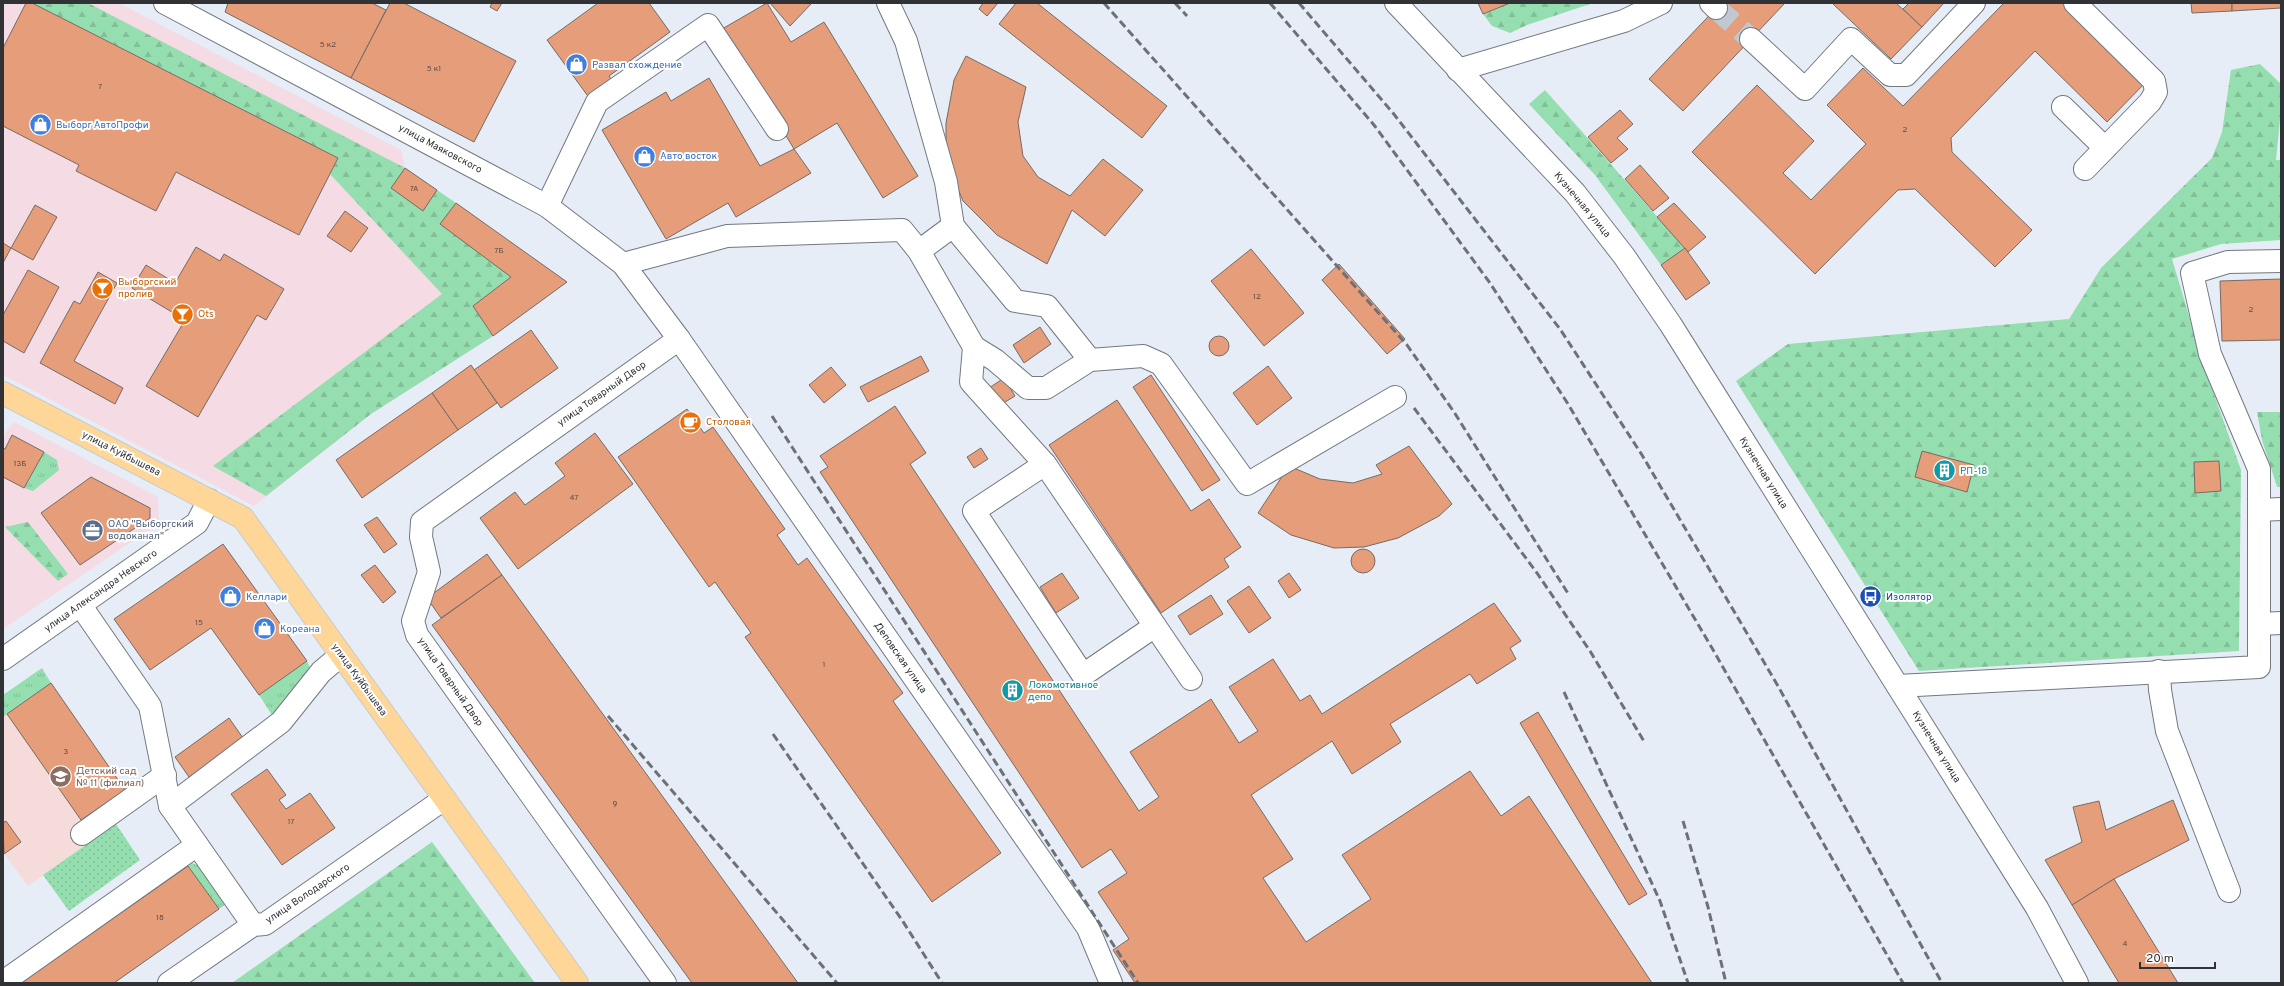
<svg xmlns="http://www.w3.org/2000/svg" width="2284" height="986" font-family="Overpass,sans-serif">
<defs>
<pattern id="grass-tufts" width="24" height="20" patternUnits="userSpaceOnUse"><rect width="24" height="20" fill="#95deaf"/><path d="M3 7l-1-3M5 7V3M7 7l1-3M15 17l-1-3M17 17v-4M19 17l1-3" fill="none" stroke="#81bf97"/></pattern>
<pattern id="forest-firs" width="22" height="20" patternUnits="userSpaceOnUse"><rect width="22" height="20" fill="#95deaf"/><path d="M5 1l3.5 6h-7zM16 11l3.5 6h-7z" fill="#81bf97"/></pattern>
<pattern id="park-dots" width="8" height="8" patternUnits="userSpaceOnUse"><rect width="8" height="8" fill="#95deaf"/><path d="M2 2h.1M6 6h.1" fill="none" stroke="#81bf97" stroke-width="1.8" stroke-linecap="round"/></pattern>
</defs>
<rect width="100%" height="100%" fill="#e7edf7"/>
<g fill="#f4dbe4">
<polygon points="3,3 119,3 401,150 405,168 567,282 493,336 371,414 254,506 3,375"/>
<polygon points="14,422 158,497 159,523 3,629 3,436"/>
</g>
<polygon fill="#f6dbdb" points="51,683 139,808 28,886 3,852 3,717"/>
<g fill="url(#grass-tufts)">
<polygon points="44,452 57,460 59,470 33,491 24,488"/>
<polygon points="307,661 310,668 308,675 272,715 259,695"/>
<polygon points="42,668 51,683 3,717 3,695"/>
<polygon points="192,863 200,866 226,904 219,909 188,866"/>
</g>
<g fill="url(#forest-firs)">
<polygon points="32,3 88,3 405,168 391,188 423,210 437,190 456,203 441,224 511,277 473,306 493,336 371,414 266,496 213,466 442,294 330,174 338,158"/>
<polygon points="1510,3 1593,3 1527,25 1510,33 1492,26 1483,14"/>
<polygon points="2260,64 2281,84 2281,110 2276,160 2281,160 2281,240 2221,244 2172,259 2204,366 2241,470 2239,651 1919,671 1736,381 1788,344 2069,319 2101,268 2212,158 2222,132 2231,70"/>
<polygon points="1545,90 1685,248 1661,265 1595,175 1529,104"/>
<polygon points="2257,412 2281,412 2281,487 2277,487 2262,440"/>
<polygon points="28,522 68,574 58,581 5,527"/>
<polygon points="432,842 535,983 232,983"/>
</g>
<polygon fill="url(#park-dots)" points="116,824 140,860 69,911 43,875"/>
<g fill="#e69d79" stroke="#766b66">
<polygon points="26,3 32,3 338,158 299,235 176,172 156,211 76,171 79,165 3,126 3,48"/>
<polygon points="228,3 372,3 386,10 351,78 225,12"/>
<polygon points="390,3 404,3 516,61 474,142 351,78"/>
<polygon points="492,3 502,3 497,11 490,7"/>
<polygon points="598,3 649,3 670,32 609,76 613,82 590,99 547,40"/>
<polygon points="767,3 791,42 824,22 918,176 883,198 837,123 794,149 722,29"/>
<polygon points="770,3 812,3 790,26"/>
<polygon points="983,3 998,3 987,16 979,9"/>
<polygon points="1016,3 1037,3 1167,106 1142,138 999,24"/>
<polygon points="1478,3 1510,3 1483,14"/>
<polygon points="1721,3 1785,3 1683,111 1649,79"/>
<polygon points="1832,3 1896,3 1922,27 1891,59"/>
<polygon points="1909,3 1944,3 1922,27 1903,9"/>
<polygon points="2004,3 2066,3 2146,82 2107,122 2035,51 1951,138 1952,152 2032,230 1995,267 1915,189 1898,190 1815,274 1692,152 1757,85 1814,141 1783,173 1811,200 1866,144 1827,105 1863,68 1903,106"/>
<polygon points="2191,3 2232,3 2232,11 2192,13"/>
<polygon points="2232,3 2281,3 2281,8 2232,11"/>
<polygon points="966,56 1026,87 1018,122 1023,156 1038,177 1070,196 1103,159 1143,190 1105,236 1072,210 1047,264 997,235 963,201 946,160 946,123 954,80"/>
<polygon points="709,78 760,166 794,149 811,173 736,217 728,203 666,239 602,130 666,92 671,101"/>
<polygon points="1620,110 1633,124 1617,138 1628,149 1611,163 1588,137"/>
<polygon points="1640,165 1669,198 1653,211 1625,179"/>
<polygon points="405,168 437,190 423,211 391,188"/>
<polygon points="456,203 567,282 493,336 473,306 511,277 440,224"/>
<polygon points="1674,203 1706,237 1688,252 1657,217"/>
<polygon points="35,205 57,217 33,260 11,248"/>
<polygon points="345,211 368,228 351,252 327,236"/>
<polygon points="3,243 11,248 3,263"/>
<polygon points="196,247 220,261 224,254 284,289 266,320 257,315 198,417 146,386 185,320 132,288 146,265 175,283"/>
<polygon points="1685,248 1710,283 1686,300 1661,265"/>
<polygon points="1251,249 1304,313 1264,346 1211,281"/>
<polygon points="1339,264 1405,339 1387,354 1322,280"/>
<polygon points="28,270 59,287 24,353 3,341 3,315"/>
<polygon points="98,272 117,283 74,361 123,388 115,404 40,363 74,301 80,304"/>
<polygon points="2281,279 2281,340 2222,341 2220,281"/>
<polygon points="1040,327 1051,344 1024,363 1013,345"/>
<polygon points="531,330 558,368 501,408 474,370"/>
<circle cx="1219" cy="346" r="10"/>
<polygon points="921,356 929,371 868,402 860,387"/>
<polygon points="471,365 497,403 458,430 432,393"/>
<polygon points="1268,366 1292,398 1257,425 1233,393"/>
<polygon points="831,367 846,385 824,403 809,385"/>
<polygon points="1151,375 1220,480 1202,491 1133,387"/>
<polygon points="1004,378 1015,396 997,407 986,390"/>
<polygon points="432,393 458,430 362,498 336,460"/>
<polygon points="1117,400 1191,511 1209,499 1241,547 1224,559 1229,567 1161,613 1049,445"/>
<polygon points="895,406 926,453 910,464 1139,811 1159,797 1130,752 1211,699 1239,743 1258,731 1229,687 1273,659 1300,701 1310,695 1322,714 1494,603 1521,641 1510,648 1516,659 1477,684 1470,674 1390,724 1401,742 1352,774 1332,741 1251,795 1293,859 1263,878 1306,942 1371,899 1342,855 1470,771 1501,816 1529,796 1652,983 1135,983 1113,950 1129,939 1098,892 1127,873 1111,849 1082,868 820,472 828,467 820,456"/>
<polygon points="687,409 704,433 713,427 785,529 777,535 798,565 807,558 903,693 893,701 1001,853 932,902 745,637 751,633 715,582 709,587 618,457"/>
<polygon points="595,433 633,484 518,569 480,518 515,492 525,505 565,476 555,463"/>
<polygon points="12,435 44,452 24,488 3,477 3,448 5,449"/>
<polygon points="1409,446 1452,504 1439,516 1398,538 1364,547 1334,548 1291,535 1258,513 1289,466 1320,479 1353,483 1382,474 1376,465"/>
<polygon points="981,448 988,459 974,468 967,457"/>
<polygon points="1922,451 1974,465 1967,492 1915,477"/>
<polygon points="2219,461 2221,491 2195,493 2194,462"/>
<polygon points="91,477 150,508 150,518 80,565 41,513"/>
<polygon points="377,517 397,544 384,553 364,525"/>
<polygon points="223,544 307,661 259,695 211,628 150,670 114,619"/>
<circle cx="1363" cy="561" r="12"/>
<polygon points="487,554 502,575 441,618 427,598"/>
<polygon points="375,565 396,592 383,603 361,575"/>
<polygon points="1062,573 1079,598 1056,613 1040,587"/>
<polygon points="1289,573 1301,590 1289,598 1278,581"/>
<polygon points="502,575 798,983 692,983 432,625"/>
<polygon points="1249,586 1271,618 1249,633 1227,601"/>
<polygon points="1211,595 1223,614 1190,635 1178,616"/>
<polygon points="51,683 125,790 81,820 7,714"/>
<polygon points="1538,712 1647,894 1629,905 1520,723"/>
<polygon points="229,718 243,738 189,777 175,757"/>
<polygon points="267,769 286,795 279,800 286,809 310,793 335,828 282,865 231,794"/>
<polygon points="2173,800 2189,840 2114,879 2072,905 2045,860 2082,842 2073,807 2099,801 2106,830"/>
<polygon points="6,821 21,842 4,854 3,823"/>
<polygon points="188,866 219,909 114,983 21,983"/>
<polygon points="2114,879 2178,983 2119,983 2072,905"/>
</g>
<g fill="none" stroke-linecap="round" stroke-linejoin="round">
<polyline stroke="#c2c8d0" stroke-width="22" stroke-dasharray="22 11" stroke-linecap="butt" points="1716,8 1751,39"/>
<defs>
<g id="minor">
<polyline points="165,3 547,206 623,264 679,339 1088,928 1111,983"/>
<polyline points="888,3 906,41 946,182 953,226 1015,301 1047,306 1090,360"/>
<polyline points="1396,3 1575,193 1624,256 1671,325 2037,908 2077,983"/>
<polyline points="1711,3 1716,8"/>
<polyline points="2075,3 2154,81 2156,92 2150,102 2085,169"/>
<polyline points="1751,39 1805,89 1851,39 1890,75 1906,75 1974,3"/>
<polyline points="1458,70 1624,21 1661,3"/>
<polyline points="2063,107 2105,148"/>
<polyline points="547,206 597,102 708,25 777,129"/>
<polyline points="919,251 953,226"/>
<polyline points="623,264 727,236 902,230 919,251 974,347 971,382 1045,464 1191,679"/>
<polyline points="974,347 995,360 1028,388 1046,388 1090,360 1143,356 1161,364 1247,484 1395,397"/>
<polyline points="1045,464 974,511 1083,675 1155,626"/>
<polyline points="2259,510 2281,509"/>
<polyline points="81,606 150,706 170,806 253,925"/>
<polyline points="2259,624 2281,623"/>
<polyline points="3,659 197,523 209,500"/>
<polyline points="2159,671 2160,690 2167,731 2229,891"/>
<polyline points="1898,686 2259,667 2259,469 2210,354 2192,273 2228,262 2281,261"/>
<polyline points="170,806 281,722 321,672 341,655"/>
<polyline points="82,834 165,775"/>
<polyline points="3,982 197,845"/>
<polyline points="169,983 253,925 265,924 444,799"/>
<polyline points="665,983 417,635 413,621 429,572 421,537 422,522 679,339"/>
</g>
<polyline id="major" points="3,393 243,518 577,983"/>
</defs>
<use href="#minor" stroke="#737881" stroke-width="24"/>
<use href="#major" stroke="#c9cacb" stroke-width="24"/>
<use href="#minor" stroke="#fff" stroke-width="22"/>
<use href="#major" stroke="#fed798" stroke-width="22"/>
<g stroke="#6d7177" stroke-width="3" stroke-dasharray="8 4" stroke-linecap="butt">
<polyline points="1104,3 1407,345 1454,412 1569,595"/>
<polyline points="1175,3 1187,16"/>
<polyline points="1270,3 1374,125 1490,283 1568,404 1712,648 1903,983"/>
<polyline points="1299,3 1393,113 1560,329 1642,455 1778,686 1942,983"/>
<polyline points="1414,408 1537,573 1590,651 1645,743"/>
<polyline points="772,416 1138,983"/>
<polyline points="1564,692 1660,901 1688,983"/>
<polyline points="608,716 837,983"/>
<polyline points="773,734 902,920 942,983"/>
<polyline points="1683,821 1708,907 1726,983"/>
</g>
</g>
<defs>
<symbol id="shop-disc" viewBox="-11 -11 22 22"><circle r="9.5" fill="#3f7fe0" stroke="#fff"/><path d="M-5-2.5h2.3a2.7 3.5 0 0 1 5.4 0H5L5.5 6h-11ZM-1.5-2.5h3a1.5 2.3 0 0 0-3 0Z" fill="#fff"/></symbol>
<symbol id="bar-disc" viewBox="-11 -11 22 22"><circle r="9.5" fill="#e8710a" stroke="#fff"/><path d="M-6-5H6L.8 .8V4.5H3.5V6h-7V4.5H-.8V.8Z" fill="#fff"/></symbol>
<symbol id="cafe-disc" viewBox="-11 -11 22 22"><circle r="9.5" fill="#e8710a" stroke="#fff"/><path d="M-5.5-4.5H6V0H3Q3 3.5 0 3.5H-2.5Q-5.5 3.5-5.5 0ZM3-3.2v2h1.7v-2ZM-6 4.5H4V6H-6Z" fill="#fff"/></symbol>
<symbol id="building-disc" viewBox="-11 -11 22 22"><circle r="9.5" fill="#0f9aa8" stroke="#fff"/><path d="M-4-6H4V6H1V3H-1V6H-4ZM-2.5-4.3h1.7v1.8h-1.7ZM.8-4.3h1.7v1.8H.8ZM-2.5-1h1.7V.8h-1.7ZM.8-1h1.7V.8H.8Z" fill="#fff"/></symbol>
<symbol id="office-disc" viewBox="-11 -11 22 22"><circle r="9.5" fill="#5c6f8a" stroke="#fff"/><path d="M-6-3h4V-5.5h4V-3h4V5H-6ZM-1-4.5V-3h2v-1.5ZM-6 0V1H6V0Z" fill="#fff"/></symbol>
<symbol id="bus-disc" viewBox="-11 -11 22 22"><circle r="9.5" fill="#1a4fb4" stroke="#fff"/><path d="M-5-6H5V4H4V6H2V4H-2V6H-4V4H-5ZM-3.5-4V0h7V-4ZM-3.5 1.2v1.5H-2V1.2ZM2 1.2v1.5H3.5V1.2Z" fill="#fff"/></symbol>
<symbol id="school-disc" viewBox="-11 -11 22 22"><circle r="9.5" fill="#8d6e63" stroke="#fff"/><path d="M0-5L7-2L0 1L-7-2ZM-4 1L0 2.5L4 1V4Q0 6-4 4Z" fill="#fff"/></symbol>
</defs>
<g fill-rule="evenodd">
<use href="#shop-disc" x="564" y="52" width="25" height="25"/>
<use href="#shop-disc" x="28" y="112" width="25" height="25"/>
<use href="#shop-disc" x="632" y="144" width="25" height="25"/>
<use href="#bar-disc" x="90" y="276" width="25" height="25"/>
<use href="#bar-disc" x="170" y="302" width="25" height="25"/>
<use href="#cafe-disc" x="678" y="410" width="25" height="25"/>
<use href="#building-disc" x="1932" y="458" width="25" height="25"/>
<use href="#office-disc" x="80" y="518" width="25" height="25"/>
<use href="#shop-disc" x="218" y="584" width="25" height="25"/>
<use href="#bus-disc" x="1858" y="584" width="25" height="25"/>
<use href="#shop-disc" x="252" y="616" width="25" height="25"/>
<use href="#building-disc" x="1000" y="678" width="25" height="25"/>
<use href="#school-disc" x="48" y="764" width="25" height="25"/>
</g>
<g text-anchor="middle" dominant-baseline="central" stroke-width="4" stroke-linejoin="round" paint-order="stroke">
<g font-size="8" fill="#5e4d47">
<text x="328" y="45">5 к2</text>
<text x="434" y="69">5 к1</text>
<text x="100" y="87">7</text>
<text x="1905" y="130">2</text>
<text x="414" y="189">7А</text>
<text x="499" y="251">7Б</text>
<text x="1257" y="297">12</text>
<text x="2251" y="310">2</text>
<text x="20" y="464">13Б</text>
<text x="574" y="498">47</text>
<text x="199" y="623">15</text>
<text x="824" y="665">1</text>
<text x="66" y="752">3</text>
<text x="615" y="804">9</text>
<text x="291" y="822">17</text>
<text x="160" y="918">18</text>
<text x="2125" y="944">4</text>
</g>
<g font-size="10" fill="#366cbe" stroke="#fff" text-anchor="start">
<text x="592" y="65">Развал схождение</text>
<text x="56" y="125">Выборг АвтоПрофи</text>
<text x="660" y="156">Авто восток</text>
<text x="246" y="597">Келлари</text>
<text x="280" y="629">Кореана</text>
</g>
<g font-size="10" fill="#303236" stroke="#fff">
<text transform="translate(440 149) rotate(28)">улица Маяковского</text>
<text transform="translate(1582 205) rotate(50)">Кузнечная улица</text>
<text transform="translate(602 394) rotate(-35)">улица Товарный Двор</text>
<text transform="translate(121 454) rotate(27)">улица Куйбышева</text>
<text transform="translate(1763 473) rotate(58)">Кузнечная улица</text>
<text transform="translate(101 591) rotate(-35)">улица Александра Невского</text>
<text transform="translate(900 658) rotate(55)">Деповская улица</text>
<text transform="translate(359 680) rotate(54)">улица Куйбышева</text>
<text transform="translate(450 682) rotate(55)">улица Товарный Двор</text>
<text transform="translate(1936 747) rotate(58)">Кузнечная улица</text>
<text transform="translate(308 894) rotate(-34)">улица Володарского</text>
</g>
<g font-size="10" fill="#c56008" stroke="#fff" text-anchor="start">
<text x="118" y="282">Выборгский<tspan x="118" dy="12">пролив</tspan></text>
<text x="198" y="314">Ots</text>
<text x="706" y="422">Столовая</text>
</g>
<g font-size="10" fill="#0d838f" stroke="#fff" text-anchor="start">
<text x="1960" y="471">РП-18</text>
<text x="1028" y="685">Локомотивное<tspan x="1028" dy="12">депо</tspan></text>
</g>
<g font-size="10" fill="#4e5e75" stroke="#fff" text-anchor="start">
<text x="108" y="524">ОАО "Выборгский<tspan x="108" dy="12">водоканал"</tspan></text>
</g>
<g font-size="10" fill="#164399" stroke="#fff" text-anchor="start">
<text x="1886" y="597">Изолятор</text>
</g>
<g font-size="10" fill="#785e54" stroke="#fff" text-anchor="start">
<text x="76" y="771">Детский сад<tspan x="76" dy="12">№ 11 (филиал)</tspan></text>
</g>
</g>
<rect width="2284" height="986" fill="none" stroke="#303236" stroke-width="8"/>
<path d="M2140 962v6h75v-6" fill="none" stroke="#303236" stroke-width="2"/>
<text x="2146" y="962" font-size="12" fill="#303236" stroke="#ffffff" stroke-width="3" paint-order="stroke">20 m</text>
</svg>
